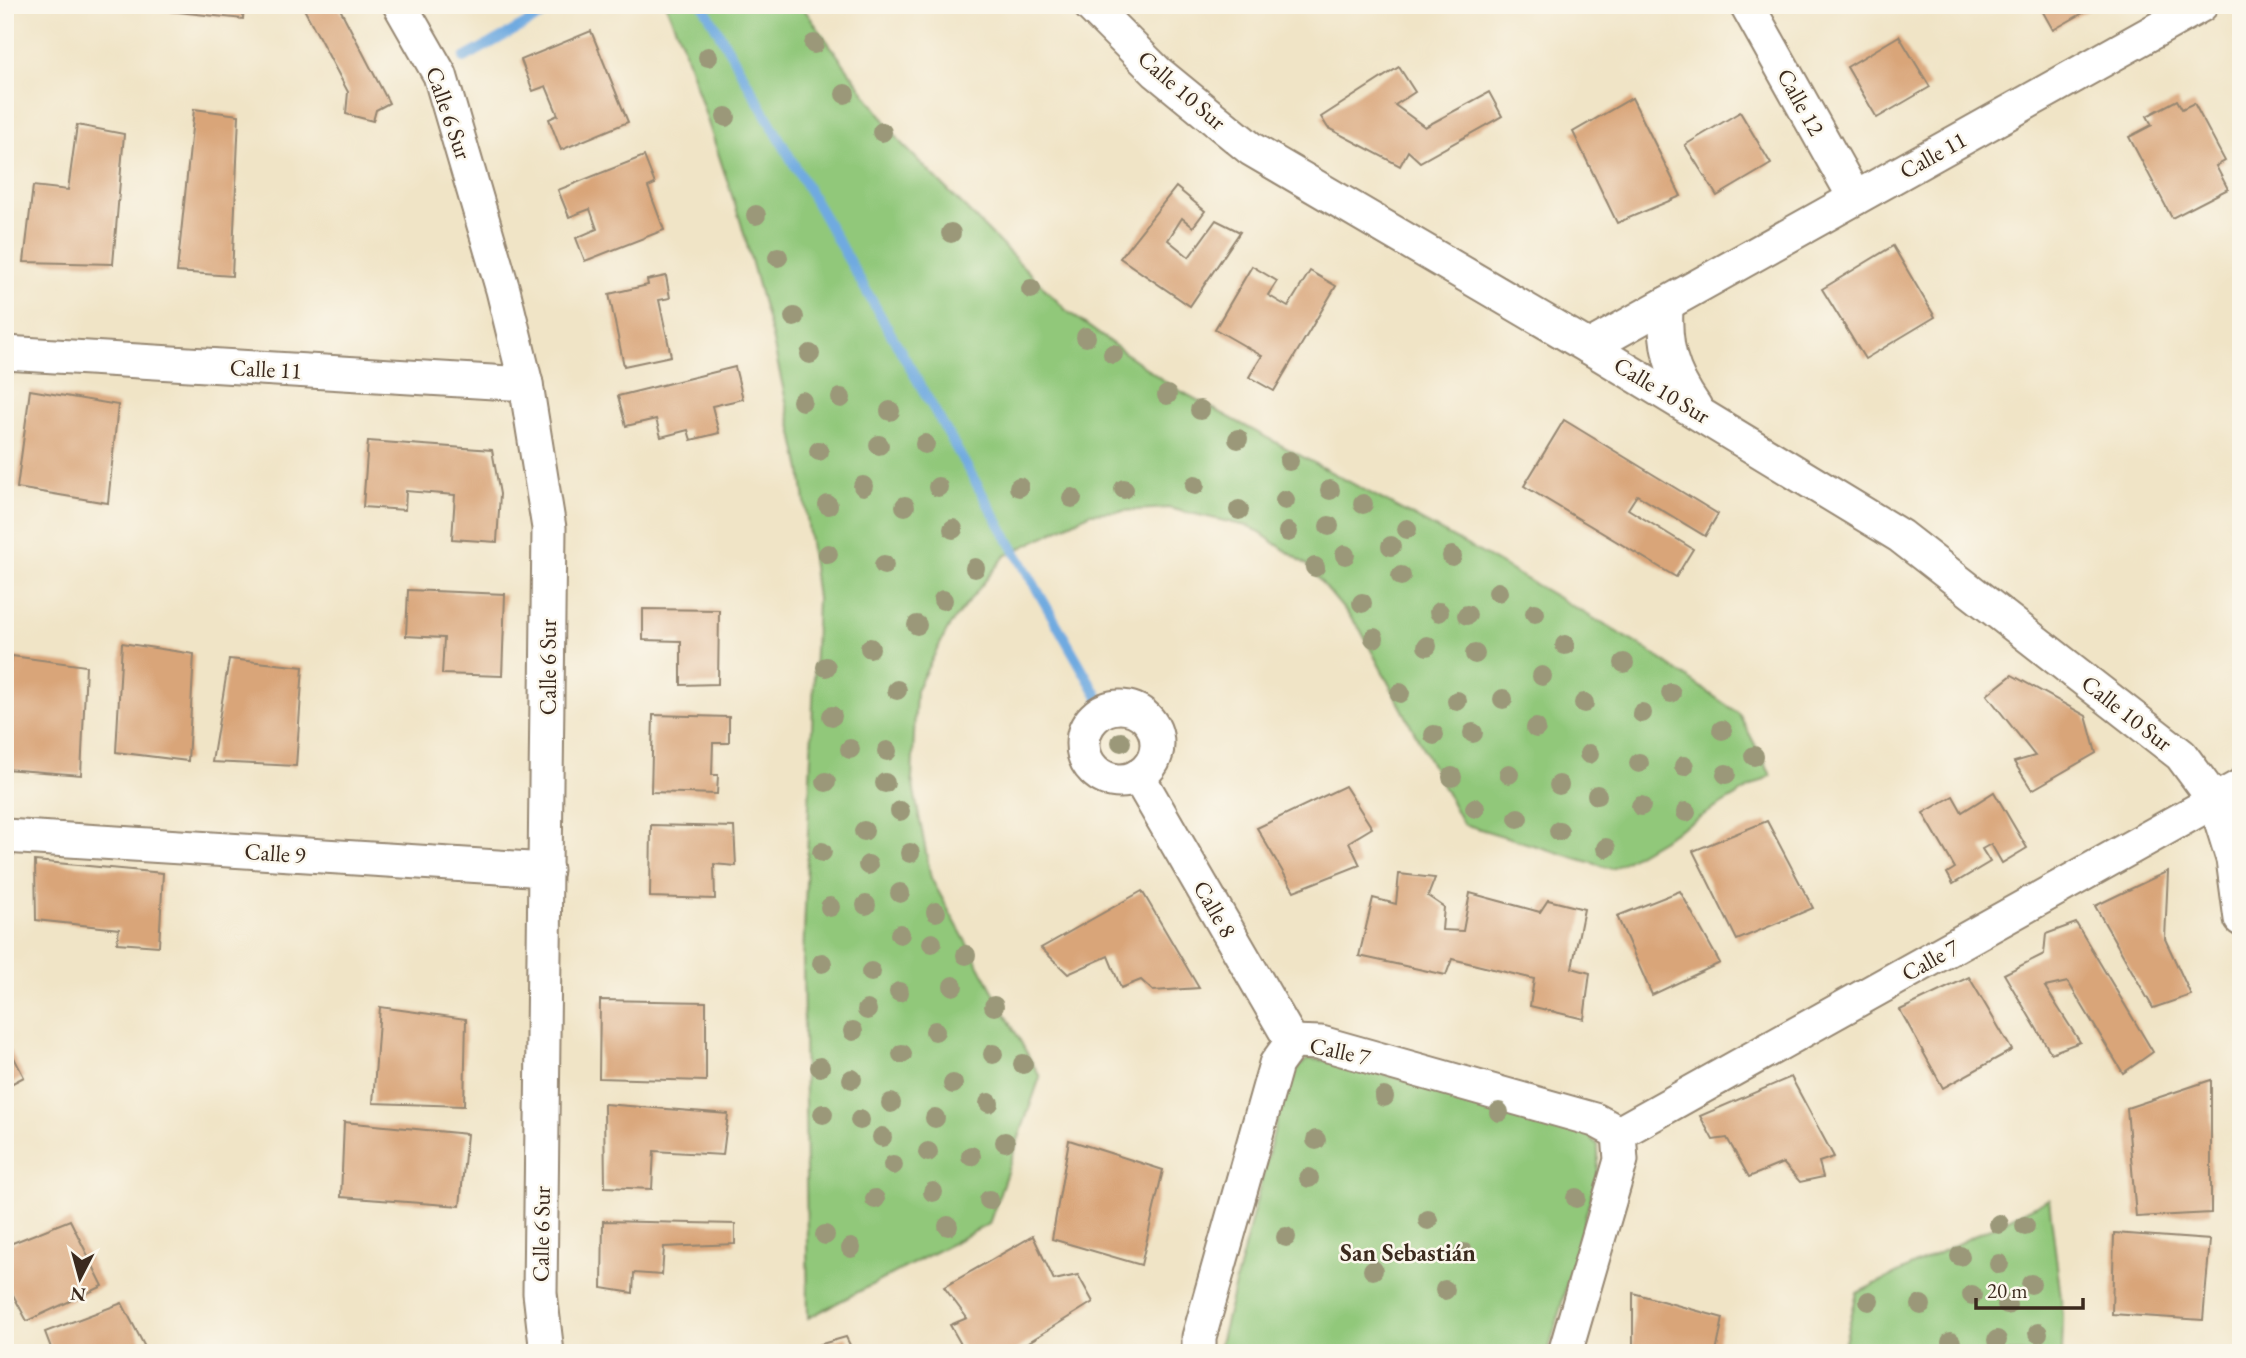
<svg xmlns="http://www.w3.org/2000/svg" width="2246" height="1358" font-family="'EB Garamond',serif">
<rect width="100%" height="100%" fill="#fbf7ec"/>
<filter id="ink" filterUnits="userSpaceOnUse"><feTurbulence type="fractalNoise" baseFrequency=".0143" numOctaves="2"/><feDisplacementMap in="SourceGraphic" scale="14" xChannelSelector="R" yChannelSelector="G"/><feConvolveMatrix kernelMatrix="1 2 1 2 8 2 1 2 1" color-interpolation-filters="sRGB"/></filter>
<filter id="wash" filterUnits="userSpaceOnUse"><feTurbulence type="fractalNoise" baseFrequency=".00686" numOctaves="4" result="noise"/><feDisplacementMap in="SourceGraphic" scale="28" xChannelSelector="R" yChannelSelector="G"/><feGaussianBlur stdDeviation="1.57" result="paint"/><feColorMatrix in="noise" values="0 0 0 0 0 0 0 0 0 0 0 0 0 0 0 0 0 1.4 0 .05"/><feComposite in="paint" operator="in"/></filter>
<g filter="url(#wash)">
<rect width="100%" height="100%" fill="#f0e4c6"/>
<g fill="#91c87a" stroke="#66794c" stroke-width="2">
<polygon points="666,5 801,5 902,144 1067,311 1171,386 1476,550 1646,649 1739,714 1771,775 1612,869 1463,824 1360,629 1307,565 1251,527 1168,508 1091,513 1005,556 950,625 916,690 912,780 931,878 1040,1077 989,1224 808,1318 803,960 817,599 801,470 772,337 741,223 682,43"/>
<polygon points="1308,1059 1341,1062 1582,1130 1598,1145 1598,1171 1548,1353 1218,1351 1288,1076"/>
<polygon points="2049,1199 2063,1315 2062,1353 1842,1353 1857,1293"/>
</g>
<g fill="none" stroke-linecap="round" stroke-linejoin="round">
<g stroke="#6faae0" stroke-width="10">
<polyline points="703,5 1100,700"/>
<polyline points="464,58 560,5"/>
</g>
</g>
<g id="blocks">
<g fill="#d9a579">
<polygon points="141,5 244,5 243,19 141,8"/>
<polygon points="311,5 338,5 389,103 376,110 373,121 346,114 348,92 304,9"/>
<polygon points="2039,5 2097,5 2053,30"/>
<polygon points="591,31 628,122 561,150 549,119 558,115 546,86 533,91 521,60"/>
<polygon points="1899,36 1930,87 1877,118 1847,67"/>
<polygon points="1399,67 1415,92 1395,105 1425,127 1489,92 1502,116 1420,162 1408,151 1400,166 1328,128 1321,117"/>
<polygon points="1632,98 1681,196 1617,223 1573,132"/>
<polygon points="2177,100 2182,109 2194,103 2225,161 2216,166 2228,189 2172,218 2129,137 2152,125 2147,116"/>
<polygon points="194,109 239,115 232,276 177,272"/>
<polygon points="1740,112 1771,164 1717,196 1685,145"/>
<polygon points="77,125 124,134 113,264 24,262 33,186 68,190"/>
<polygon points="644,156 655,184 648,187 664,230 585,261 576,238 597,229 590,209 569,217 558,190"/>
<polygon points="1176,187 1205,211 1193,227 1182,218 1168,240 1189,257 1216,220 1240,232 1190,306 1120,258"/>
<polygon points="1893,246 1935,317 1865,359 1822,289"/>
<polygon points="1252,266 1277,281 1268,295 1288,307 1310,271 1336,286 1274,391 1249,377 1262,356 1215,329"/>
<polygon points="666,276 670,298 659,300 671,356 624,366 609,294 648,285 647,280"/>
<polygon points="735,367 743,399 712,406 719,433 691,440 688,430 661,437 656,419 626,426 618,396"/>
<polygon points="30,390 118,405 108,503 17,488"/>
<polygon points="1564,420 1718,514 1705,536 1637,495 1628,509 1693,549 1676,577 1524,486"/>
<polygon points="368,441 492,450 500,494 497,542 452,539 455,495 406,491 405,510 363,507"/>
<polygon points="408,590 505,594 502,676 442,674 444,638 406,636"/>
<polygon points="643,609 719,610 718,684 681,685 681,641 643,640"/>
<polygon points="122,643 194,654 188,761 116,752"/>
<polygon points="12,656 86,666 81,775 5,769 5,716"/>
<polygon points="229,659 303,667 296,766 212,762"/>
<polygon points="2012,675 2086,716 2096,753 2032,790 2014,762 2035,756 1987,695"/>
<polygon points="653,715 729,717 729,743 713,743 712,775 718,775 717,794 651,792"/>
<polygon points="1345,786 1372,828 1349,842 1360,865 1294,891 1257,828"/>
<polygon points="1994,792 2027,848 2002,863 1991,844 1982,849 1990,862 1953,884 1947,873 1955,868 1923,813 1953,796 1962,812"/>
<polygon points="1767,821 1813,908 1737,940 1693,851"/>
<polygon points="651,825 734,827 736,866 714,864 715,899 650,897"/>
<polygon points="35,861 163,873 159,946 117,943 119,929 36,920"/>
<polygon points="2168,871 2165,939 2191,995 2153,1008 2095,906"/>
<polygon points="1399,874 1435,878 1428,896 1444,907 1442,930 1463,931 1470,893 1540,912 1548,900 1584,909 1572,968 1590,973 1584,1019 1530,1006 1534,979 1452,959 1446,975 1359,956 1373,898 1396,904"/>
<polygon points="1142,891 1199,988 1153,991 1141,980 1121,988 1108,956 1068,974 1041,948"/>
<polygon points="1680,891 1720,963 1652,995 1617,916"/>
<polygon points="2076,923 2153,1052 2123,1073 2068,982 2045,987 2080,1042 2051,1053 2004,974 2044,954 2046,934"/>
<polygon points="1969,977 2012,1050 1943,1088 1900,1010"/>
<polygon points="600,1000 706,1002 706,1081 599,1078"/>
<polygon points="380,1007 466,1019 464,1106 373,1103"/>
<polygon points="5,1040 24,1077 5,1087"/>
<polygon points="1791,1077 1834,1157 1819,1162 1823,1177 1800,1182 1783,1163 1749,1177 1727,1138 1713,1140 1700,1116"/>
<polygon points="2211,1080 2211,1213 2136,1217 2127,1108"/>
<polygon points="604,1104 728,1114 723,1155 654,1151 652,1189 605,1187"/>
<polygon points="344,1122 467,1134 460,1206 341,1197"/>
<polygon points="1069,1140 1163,1170 1141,1265 1052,1239"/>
<polygon points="70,1220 103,1286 27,1321 5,1280 5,1246"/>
<polygon points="603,1221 735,1224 735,1244 664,1247 662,1275 634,1273 633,1293 602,1288"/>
<polygon points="2114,1233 2210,1240 2203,1320 2112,1314"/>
<polygon points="1033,1236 1054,1280 1078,1275 1093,1302 1011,1353 966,1353 950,1325 967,1318 944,1287"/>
<polygon points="1633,1293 1723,1318 1716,1353 1633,1353"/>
<polygon points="122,1303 148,1353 53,1353 45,1332"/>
<polygon points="846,1337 854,1353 810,1353 808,1348"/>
</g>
</g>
</g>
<g filter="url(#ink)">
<use href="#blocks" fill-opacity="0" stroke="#968772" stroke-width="2"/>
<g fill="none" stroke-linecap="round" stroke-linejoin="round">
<defs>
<g id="minor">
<polyline points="400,5 440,75 503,290 526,384 549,528 540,1293 547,1353"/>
<polyline points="1090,5 1157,72 1251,149 1589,347 1900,536 2181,755 2215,801 2233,859 2241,919"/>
<polyline points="1747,5 1855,198"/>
<path d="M1666,304C1664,346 1670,372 1695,407"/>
<polyline points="1589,347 2201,5"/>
<polyline points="5,353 526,384"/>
<circle cx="1120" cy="744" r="37"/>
<polyline points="1138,776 1292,1042"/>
<polyline points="5,836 546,870"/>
<polyline points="1292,1042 1321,1043 1595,1120 1619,1133"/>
<polyline points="1619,1133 2241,786"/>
<polyline points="1199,1353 1199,1337 1276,1064 1292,1042"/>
<polyline points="1565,1353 1621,1160 1619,1133"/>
</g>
</defs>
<use href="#minor" stroke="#968772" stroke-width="37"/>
<use href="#minor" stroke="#fff" stroke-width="33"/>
</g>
<g fill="#9b9879">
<circle cx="814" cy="44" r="10"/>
<circle cx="708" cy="57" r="10"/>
<circle cx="845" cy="94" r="10"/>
<circle cx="726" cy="117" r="10"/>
<circle cx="882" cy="132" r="10"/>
<circle cx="756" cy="215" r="10"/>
<circle cx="951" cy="233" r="10"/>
<circle cx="778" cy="257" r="10"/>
<circle cx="1031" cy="289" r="10"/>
<circle cx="794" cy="317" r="10"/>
<circle cx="1086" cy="337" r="10"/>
<circle cx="810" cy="354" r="10"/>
<circle cx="1113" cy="354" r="10"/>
<circle cx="1167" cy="395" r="10"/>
<circle cx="841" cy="398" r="10"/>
<circle cx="802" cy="401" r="10"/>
<circle cx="1200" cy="410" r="10"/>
<circle cx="890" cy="411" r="10"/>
<circle cx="1238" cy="439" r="10"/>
<circle cx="925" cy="444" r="10"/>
<circle cx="879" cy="445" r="10"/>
<circle cx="819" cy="451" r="10"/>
<circle cx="1289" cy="461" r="10"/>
<circle cx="1195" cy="485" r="10"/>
<circle cx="863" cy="486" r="10"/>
<circle cx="938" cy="487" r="10"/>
<circle cx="1019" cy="487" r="10"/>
<circle cx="1124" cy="489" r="10"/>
<circle cx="1330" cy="490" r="10"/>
<circle cx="1072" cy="498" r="10"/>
<circle cx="1285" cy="500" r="10"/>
<circle cx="1363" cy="504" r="10"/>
<circle cx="828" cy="505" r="10"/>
<circle cx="905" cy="506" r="10"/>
<circle cx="1239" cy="510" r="10"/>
<circle cx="1329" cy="526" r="10"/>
<circle cx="953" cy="529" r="10"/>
<circle cx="1407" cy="529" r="10"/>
<circle cx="1288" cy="532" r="10"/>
<circle cx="1391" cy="546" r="10"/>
<circle cx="828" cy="554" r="10"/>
<circle cx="1345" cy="555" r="10"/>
<circle cx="1452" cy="556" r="10"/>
<circle cx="884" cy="565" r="10"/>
<circle cx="1315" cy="567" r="10"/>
<circle cx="975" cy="568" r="10"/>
<circle cx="1401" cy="576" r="10"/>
<circle cx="1498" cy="592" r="10"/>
<circle cx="943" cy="600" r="10"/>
<circle cx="1362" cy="603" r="10"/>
<circle cx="1439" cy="612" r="10"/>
<circle cx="1535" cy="613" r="10"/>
<circle cx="1467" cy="615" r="10"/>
<circle cx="917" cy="625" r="10"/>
<circle cx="1374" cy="638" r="10"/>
<circle cx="1565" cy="645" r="10"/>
<circle cx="1427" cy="646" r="10"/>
<circle cx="870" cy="648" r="10"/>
<circle cx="1475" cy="654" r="10"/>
<circle cx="1624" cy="663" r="10"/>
<circle cx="826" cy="667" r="10"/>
<circle cx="1542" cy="676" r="10"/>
<circle cx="897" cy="690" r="10"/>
<circle cx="1400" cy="693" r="10"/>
<circle cx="1671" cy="693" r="10"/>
<circle cx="1503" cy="699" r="10"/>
<circle cx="1457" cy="701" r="10"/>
<circle cx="1584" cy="703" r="10"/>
<circle cx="1642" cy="713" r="10"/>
<circle cx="832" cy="716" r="10"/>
<circle cx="1536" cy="728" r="10"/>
<circle cx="1722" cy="730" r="10"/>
<circle cx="1473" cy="733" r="10"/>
<circle cx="1434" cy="735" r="10"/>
<circle cx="1121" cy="742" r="10"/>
<circle cx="850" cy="749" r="10"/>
<circle cx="887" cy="751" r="10"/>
<circle cx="1589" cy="754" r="10"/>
<circle cx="1754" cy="756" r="10"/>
<circle cx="1639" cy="763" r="10"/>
<circle cx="1684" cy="766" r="10"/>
<circle cx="1509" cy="774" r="10"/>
<circle cx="1726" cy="774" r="10"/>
<circle cx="1452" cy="777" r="10"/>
<circle cx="826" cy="782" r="10"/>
<circle cx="885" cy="783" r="10"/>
<circle cx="1559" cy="785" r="10"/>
<circle cx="1597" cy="795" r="10"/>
<circle cx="1641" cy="806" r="10"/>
<circle cx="1475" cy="808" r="10"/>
<circle cx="900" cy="811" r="10"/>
<circle cx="1686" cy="812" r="10"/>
<circle cx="1518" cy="818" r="10"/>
<circle cx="864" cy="831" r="10"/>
<circle cx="1559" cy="831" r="10"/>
<circle cx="1606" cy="848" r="10"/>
<circle cx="822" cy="852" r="10"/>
<circle cx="910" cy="853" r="10"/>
<circle cx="868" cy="865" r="10"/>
<circle cx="900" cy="893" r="10"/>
<circle cx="866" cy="905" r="10"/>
<circle cx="830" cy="907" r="10"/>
<circle cx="936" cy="912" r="10"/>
<circle cx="900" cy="934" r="10"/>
<circle cx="932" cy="943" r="10"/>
<circle cx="966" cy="955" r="10"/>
<circle cx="822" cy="963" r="10"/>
<circle cx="871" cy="972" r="10"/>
<circle cx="953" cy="986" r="10"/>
<circle cx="899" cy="992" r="10"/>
<circle cx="994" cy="1006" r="10"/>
<circle cx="867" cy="1010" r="10"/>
<circle cx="853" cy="1031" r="10"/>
<circle cx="935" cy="1031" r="10"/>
<circle cx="902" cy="1054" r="10"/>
<circle cx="993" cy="1054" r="10"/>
<circle cx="1023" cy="1064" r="10"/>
<circle cx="820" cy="1067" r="10"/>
<circle cx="852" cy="1079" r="10"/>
<circle cx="953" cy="1084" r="10"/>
<circle cx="1384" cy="1097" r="10"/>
<circle cx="891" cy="1103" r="10"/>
<circle cx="989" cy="1103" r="10"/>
<circle cx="1499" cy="1112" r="10"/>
<circle cx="823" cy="1114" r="10"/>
<circle cx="935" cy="1118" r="10"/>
<circle cx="860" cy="1120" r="10"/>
<circle cx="882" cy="1137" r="10"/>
<circle cx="1316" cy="1140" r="10"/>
<circle cx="1005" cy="1142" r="10"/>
<circle cx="928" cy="1152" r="10"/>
<circle cx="971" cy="1156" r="10"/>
<circle cx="893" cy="1165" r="10"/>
<circle cx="1309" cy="1178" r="10"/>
<circle cx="933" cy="1192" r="10"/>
<circle cx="1576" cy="1198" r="10"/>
<circle cx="875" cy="1199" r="10"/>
<circle cx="989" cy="1200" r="10"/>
<circle cx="1428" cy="1220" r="10"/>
<circle cx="1999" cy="1224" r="10"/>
<circle cx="948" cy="1226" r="10"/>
<circle cx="2025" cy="1226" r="10"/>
<circle cx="825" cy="1235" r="10"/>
<circle cx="1286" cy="1237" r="10"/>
<circle cx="851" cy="1248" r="10"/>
<circle cx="1464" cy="1253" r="10"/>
<circle cx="1960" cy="1256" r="10"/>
<circle cx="1999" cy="1264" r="10"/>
<circle cx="1373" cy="1270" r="10"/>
<circle cx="2031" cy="1284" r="10"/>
<circle cx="1445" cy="1290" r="10"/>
<circle cx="1972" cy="1295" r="10"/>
<circle cx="1869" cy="1301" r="10"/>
<circle cx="1921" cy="1305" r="10"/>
<circle cx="2007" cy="1305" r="10"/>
<circle cx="2038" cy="1333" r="10"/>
<circle cx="1997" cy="1340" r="10"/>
<circle cx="1951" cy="1342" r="10"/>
</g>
</g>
<g text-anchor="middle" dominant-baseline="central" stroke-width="5" stroke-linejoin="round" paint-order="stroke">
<g font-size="23" fill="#3b2a1e" stroke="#fbf7ec">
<text transform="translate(1182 90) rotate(41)">Calle 10 Sur</text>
<text transform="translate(1801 102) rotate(61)">Calle 12</text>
<text transform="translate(449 113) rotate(71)">Calle 6 Sur</text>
<text transform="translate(1933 155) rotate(-29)">Calle 11</text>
<text transform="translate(266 369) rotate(3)">Calle 11</text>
<text transform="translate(1662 390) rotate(31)">Calle 10 Sur</text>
<text transform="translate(548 667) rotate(-90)">Calle 6 Sur</text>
<text transform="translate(2127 713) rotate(38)">Calle 10 Sur</text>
<text transform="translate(275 853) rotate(4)">Calle 9</text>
<text transform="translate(1215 909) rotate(60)">Calle 8</text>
<text transform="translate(1930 960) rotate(-29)">Calle 7</text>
<text transform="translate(1340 1051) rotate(12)">Calle 7</text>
<text transform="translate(541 1234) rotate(-89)">Calle 6 Sur</text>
</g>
<g font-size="24" font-weight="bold" fill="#3b2a1e" stroke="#fbf7ec">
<text x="1408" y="1252">San Sebastián</text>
</g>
</g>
<rect width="2246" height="1358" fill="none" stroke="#fbf7ec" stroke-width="28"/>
<g transform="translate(80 1278) rotate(186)" stroke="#fbf7ec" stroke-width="5" paint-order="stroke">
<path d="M0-5L12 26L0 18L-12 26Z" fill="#3b2a1e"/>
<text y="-10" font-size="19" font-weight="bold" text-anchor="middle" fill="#3b2a1e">N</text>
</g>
<path d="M1976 1298v10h107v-10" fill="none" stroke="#3b2a1e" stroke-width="3.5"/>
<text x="1987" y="1298" font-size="21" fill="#3b2a1e" stroke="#fbf7ec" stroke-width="5" paint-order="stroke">20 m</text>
</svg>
